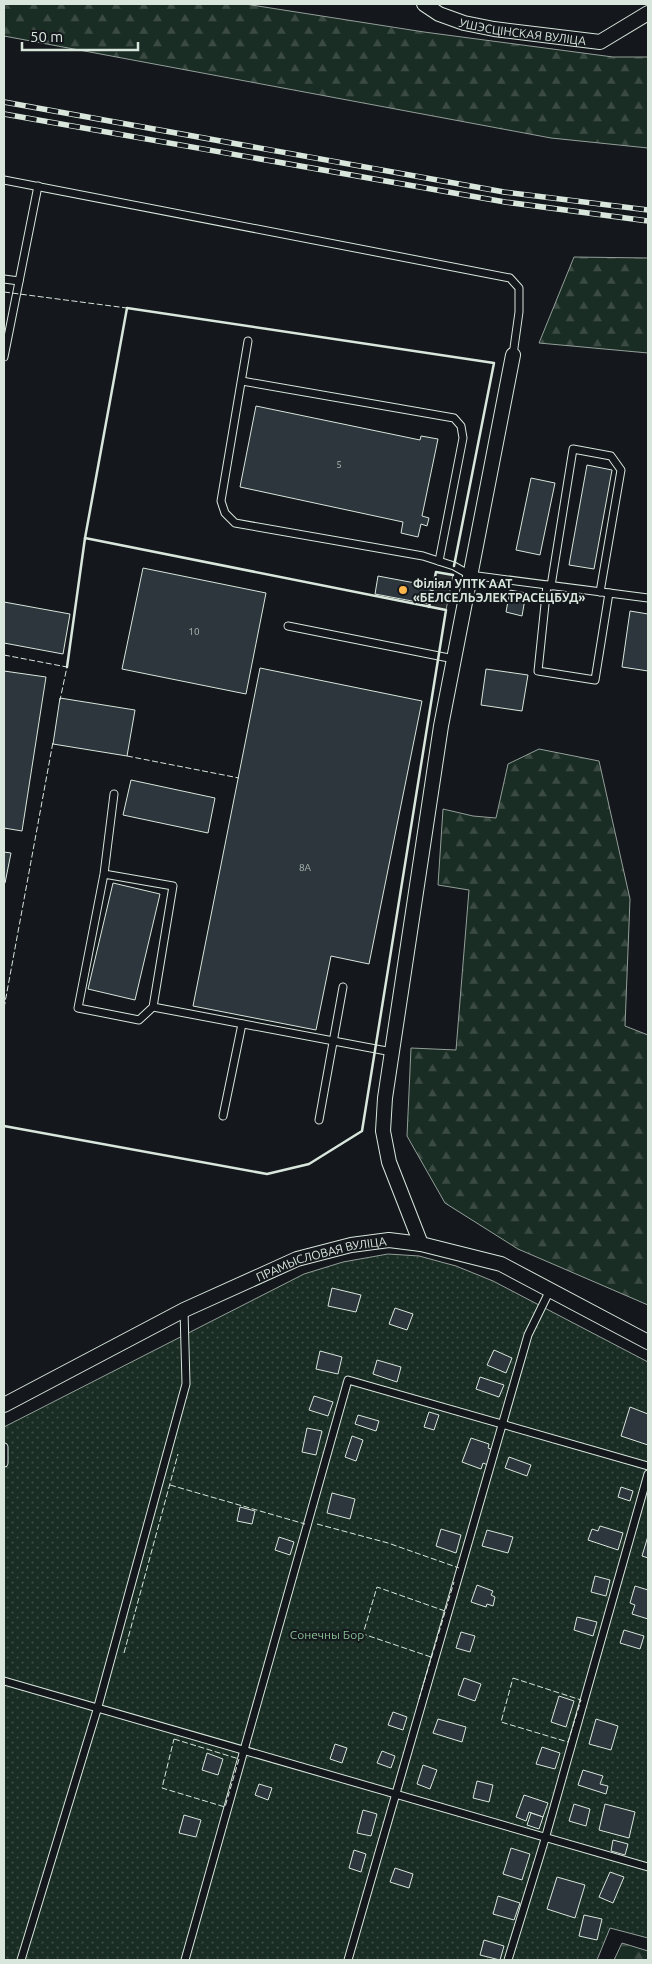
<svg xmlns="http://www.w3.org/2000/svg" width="652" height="1964" font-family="Ubuntu,sans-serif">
<defs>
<pattern id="forest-firs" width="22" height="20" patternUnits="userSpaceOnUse" patternTransform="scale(1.25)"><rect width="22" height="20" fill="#1a2d24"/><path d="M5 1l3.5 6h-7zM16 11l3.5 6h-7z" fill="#3b4b43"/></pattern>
<pattern id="garden-dots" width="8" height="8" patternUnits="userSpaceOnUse" patternTransform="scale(1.25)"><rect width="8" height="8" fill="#1a2d24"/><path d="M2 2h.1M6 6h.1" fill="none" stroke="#3b4b43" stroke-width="1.8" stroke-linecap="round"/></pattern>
</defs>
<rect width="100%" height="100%" fill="#14181c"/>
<g fill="url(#forest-firs)" stroke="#939e99">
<polygon points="4,4 245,4 424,32 613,57 648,57 648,148 551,138 4,36"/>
<polygon points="574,257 648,258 648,353 539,343"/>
<polygon points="539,749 599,761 630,899 625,1026 648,1035 648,1305 518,1249 445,1203 407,1136 411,1048 456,1050 469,890 438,885 443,809 473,816 496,818 508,764"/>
<polygon points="622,1943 648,1951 648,1960 614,1960"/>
</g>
<polygon fill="url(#garden-dots)" stroke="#939e99" points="388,1254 419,1256 456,1266 493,1281 648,1362 648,1938 610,1928 597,1960 4,1960 4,1427 304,1274 343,1262"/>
<polygon fill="#24282b" stroke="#939e99" points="436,572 453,575 446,610 429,607"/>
<g fill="#2c363c" stroke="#d8e6dc">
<polygon points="256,406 420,440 421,436 438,439 422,516 429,518 427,526 421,524 418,537 401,533 403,522 240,487"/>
<polygon points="587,465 612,470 594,569 569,565"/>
<polygon points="531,478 555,483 540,555 516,550"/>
<polygon points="143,568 266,593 246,694 122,669"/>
<polygon points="378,576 431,586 428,604 375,594"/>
<polygon points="510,590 526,593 522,616 506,612"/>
<polygon points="4,602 70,614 63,654 4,643"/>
<polygon points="630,611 648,614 648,671 622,667"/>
<polygon points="260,668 422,701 369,964 331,956 316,1030 193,1006"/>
<polygon points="486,669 528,675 522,711 481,705"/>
<polygon points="4,671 46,677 22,831 4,828"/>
<polygon points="60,698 135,710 127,756 53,744"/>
<polygon points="131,780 215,798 208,833 123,815"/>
<polygon points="4,852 11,853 5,883 4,882"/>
<polygon points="113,883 160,894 135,1000 88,989"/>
<polygon points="332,1288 361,1295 356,1312 328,1306"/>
<polygon points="395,1308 413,1314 407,1330 389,1324"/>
<polygon points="494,1350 512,1358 506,1373 487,1365"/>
<polygon points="320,1351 342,1357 338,1374 316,1369"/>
<polygon points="377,1360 401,1367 397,1382 373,1374"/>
<polygon points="480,1377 504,1385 499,1397 476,1389"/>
<polygon points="314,1396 333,1402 328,1416 309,1410"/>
<polygon points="630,1407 648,1414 648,1445 621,1436"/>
<polygon points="429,1412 439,1415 434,1430 424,1427"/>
<polygon points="358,1415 379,1421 376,1431 355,1424"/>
<polygon points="307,1428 322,1431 316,1455 302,1452"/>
<polygon points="352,1436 363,1440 356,1461 345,1457"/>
<polygon points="471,1438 489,1444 488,1448 493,1450 488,1465 483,1463 481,1469 462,1462"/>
<polygon points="509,1457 531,1465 527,1476 505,1468"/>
<polygon points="621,1487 633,1491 630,1501 618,1497"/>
<polygon points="332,1493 355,1499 350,1519 327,1513"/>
<polygon points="240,1507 255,1511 252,1524 237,1521"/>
<polygon points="600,1526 623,1533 618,1550 588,1540 592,1529 598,1531"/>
<polygon points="441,1529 461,1535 456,1553 436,1546"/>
<polygon points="487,1530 513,1537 508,1553 482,1546"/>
<polygon points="648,1536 648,1558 642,1556"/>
<polygon points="279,1537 294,1542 290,1555 275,1550"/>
<polygon points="595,1576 610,1580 606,1596 591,1592"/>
<polygon points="477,1585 493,1591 491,1595 495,1597 493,1606 487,1604 486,1607 471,1602"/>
<polygon points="635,1586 648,1590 648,1619 632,1614 635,1605 630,1603"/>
<polygon points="577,1617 597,1622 593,1636 574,1630"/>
<polygon points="624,1630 644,1636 640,1649 620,1643"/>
<polygon points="461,1632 475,1636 470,1652 456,1648"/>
<polygon points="464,1678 481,1684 475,1701 458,1695"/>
<polygon points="559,1696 574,1701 566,1727 551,1722"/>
<polygon points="393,1712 407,1717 403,1730 388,1725"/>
<polygon points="438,1719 466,1727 462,1742 433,1733"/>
<polygon points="596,1719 618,1726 611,1750 589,1744"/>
<polygon points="335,1744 347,1748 342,1763 330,1759"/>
<polygon points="542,1747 560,1753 555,1769 536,1764"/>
<polygon points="382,1751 395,1756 391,1768 377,1763"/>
<polygon points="207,1753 223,1759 218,1775 202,1770"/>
<polygon points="423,1765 437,1770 430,1789 417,1784"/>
<polygon points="583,1770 603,1776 600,1784 608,1786 606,1794 578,1785"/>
<polygon points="477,1781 493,1785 489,1802 473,1798"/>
<polygon points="259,1784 272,1788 268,1800 255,1795"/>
<polygon points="524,1795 548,1803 543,1817 529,1812 526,1821 516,1817"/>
<polygon points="574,1804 590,1809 586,1826 569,1821"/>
<polygon points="605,1804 635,1812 629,1838 599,1830"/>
<polygon points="363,1810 377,1814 371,1836 357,1833"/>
<polygon points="531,1813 543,1817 539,1829 527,1825"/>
<polygon points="184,1815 201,1820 196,1837 179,1833"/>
<polygon points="613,1840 628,1844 625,1855 611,1851"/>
<polygon points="511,1848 530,1854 522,1880 503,1874"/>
<polygon points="354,1850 366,1854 361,1872 349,1868"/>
<polygon points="395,1868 413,1874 409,1888 390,1882"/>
<polygon points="610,1872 624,1877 613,1903 599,1897"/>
<polygon points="557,1877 585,1885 575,1918 547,1909"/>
<polygon points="498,1896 520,1903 514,1920 493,1914"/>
<polygon points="584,1915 602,1919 597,1940 579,1936"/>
<polygon points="484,1940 504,1946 500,1960 480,1955"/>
</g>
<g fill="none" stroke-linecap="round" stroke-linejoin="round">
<defs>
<g id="service">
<polyline points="4,180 510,278 519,288 519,312 513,355"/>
<polyline points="4,279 19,281"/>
<polyline points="248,341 221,501 225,513 235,523 423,556 454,566 470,575 648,598"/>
<polyline points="4,357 38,186"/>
<polyline points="242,381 454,418 461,426 463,438 439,561"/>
<polyline points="547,585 538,671 595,680 609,593"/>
<polyline points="551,586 573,449 611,456 621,470 600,592"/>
<polyline points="288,626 454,659"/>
<polyline points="104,874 173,886 153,1007 139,1020 78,1008 104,874 114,794"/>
<polyline points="153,1007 392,1052"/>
<polyline points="223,1116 242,1024"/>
<polyline points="319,1120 343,987"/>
<polyline points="4,1447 4,1463"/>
<polyline points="4,1681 648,1867"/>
<polyline points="21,1960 97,1710 186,1384 184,1310"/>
<polyline points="185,1960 348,1380 648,1466"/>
<polyline points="348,1960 528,1335 550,1290"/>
<polyline points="508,1960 545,1839 648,1474"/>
</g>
<g id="minor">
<path id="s1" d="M424,4L439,14L464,23L494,29L600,42L648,13"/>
<polyline points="421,1244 389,1162 383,1131 385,1098 441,726 513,355"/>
<path id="s2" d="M4,1405L184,1310L297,1259L351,1245L389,1240L421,1244L501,1264L648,1342"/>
</g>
</defs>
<use href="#service" stroke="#d8e6dc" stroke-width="9"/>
<use href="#minor" stroke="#d8e6dc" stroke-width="16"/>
<use href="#service" stroke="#14181c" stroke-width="7"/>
<use href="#minor" stroke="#14181c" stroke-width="14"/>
<defs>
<g id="rail">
<polyline points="4,102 504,192 648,210"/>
<polyline points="4,114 505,202 648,221"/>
</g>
</defs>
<use href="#rail" stroke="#d8e6dc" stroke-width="5.5"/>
<use href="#rail" stroke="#14181c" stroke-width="4" stroke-dasharray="11" stroke-linecap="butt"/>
<g stroke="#d8e6dc" stroke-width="1" stroke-dasharray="6 2.5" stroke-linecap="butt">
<polyline points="4,292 127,308"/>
<polyline points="4,655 67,667 60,700"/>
<polyline points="127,756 239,778"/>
<polyline points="4,1008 53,742"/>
<polyline points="170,1485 305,1524"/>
<polyline points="317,1524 388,1543 459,1568"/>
<polyline points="124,1653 178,1454"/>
<polyline points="431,1657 363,1634 377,1587 445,1611"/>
<polygon points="513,1678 581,1700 568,1742 501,1722"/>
<polyline points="419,1699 454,1582"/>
<polygon points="174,1739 239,1759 225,1807 162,1788"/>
</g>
<g stroke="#d8e6dc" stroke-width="2.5">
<polyline points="85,538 127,308 494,363 454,566"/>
<polyline points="429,607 436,572 453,575"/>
<polyline points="4,1126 267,1174 309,1164 362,1131 446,610 85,538 67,667"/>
</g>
</g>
<circle fill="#ffb74d" stroke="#14181c" stroke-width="2" cx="403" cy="590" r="5"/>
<g text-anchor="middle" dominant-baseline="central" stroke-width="4" stroke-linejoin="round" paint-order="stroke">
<g font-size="10" fill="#adbab4">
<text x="339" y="464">5</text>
<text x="194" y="631">10</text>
<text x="305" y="867">8А</text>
</g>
<g font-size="12" fill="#d8e6dc" stroke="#14181c">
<text stroke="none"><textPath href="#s1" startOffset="104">УШЭСЦІНСКАЯ ВУЛІЦА</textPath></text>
<text stroke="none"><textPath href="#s2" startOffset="351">ПРАМЫСЛОВАЯ ВУЛІЦА</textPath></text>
</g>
<g font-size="12" font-weight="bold" fill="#d8e6dc" stroke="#14181c" text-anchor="start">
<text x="413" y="583">Філіял УПТК ААТ<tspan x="413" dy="14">«БЕЛСЕЛЬЭЛЕКТРАСЕЦБУД»</tspan></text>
</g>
<g font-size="12" fill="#8ac095" stroke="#14181c">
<text x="327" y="1634">Сонечны Бор</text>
</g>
</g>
<rect width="652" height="1964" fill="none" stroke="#d8e6dc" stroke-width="10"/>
<path d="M22 42v8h116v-8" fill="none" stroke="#d8e6dc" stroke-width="2.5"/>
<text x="30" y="42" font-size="15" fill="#d8e6dc" stroke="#14181c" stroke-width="4" paint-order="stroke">50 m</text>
</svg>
